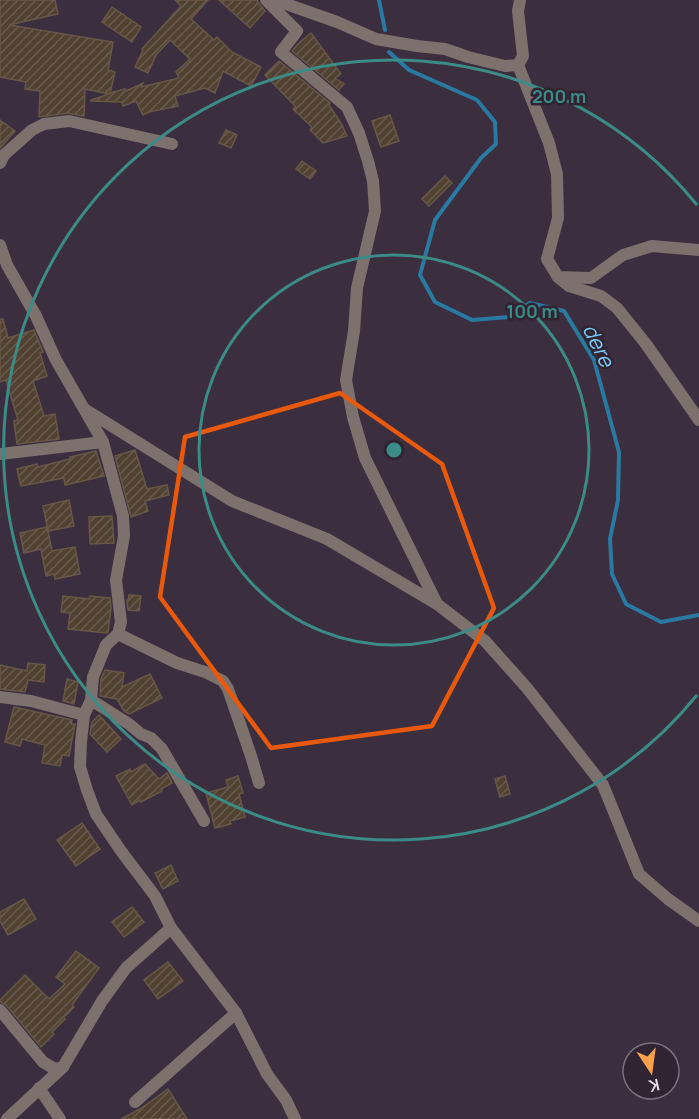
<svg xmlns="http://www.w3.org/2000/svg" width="699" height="1119" font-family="Manrope,sans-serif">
<defs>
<pattern id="building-hatch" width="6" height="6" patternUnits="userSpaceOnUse" patternTransform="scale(1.5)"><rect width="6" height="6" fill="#504131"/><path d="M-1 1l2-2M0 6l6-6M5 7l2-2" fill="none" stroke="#695c4f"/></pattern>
</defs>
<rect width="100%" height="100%" fill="#3b2e3e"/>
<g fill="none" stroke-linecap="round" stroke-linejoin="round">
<g stroke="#2979a2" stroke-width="4">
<polyline points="379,0 385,30"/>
<polyline points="389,52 409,70 477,100 495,122 496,144 481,158 435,220 420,275 435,302 472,320 509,317 530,303 564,311 594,360 619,452 618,500 610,539 612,574 626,604 661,622 699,615"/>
</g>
</g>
<g fill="url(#building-hatch)" stroke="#685747" stroke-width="1.5">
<polygon points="0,0 55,0 58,14 9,25 113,42 108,70 115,72 110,93 125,89 126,91 143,83 141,87 179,78 176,72 190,59 170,40 156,55 148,73 135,67 143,50 142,49 181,6 175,0 208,0 191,19 214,40 217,37 232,52 261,67 251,86 223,71 215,93 205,88 175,96 178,106 149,112 143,115 136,101 123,106 122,102 91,101 91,100 109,94 85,89 84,116 68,113 39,117 40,91 25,89 26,82 0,77"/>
<polygon points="219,0 257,0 260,5 265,11 250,28"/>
<polygon points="112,7 141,27 132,42 102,22"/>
<polygon points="311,33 341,74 335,78 344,84 339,90 292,51 299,43"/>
<polygon points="279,61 330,103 329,105 341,123 347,136 323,143 310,130 312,127 293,109 296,107 265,75"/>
<polygon points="390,115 399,141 381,147 372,121"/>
<polygon points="0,120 15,131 0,148"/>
<polygon points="226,130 237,135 231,148 219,143"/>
<polygon points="302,161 316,171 310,179 296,169"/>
<polygon points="445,176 452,183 429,206 422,199"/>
<polygon points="0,319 3,319 8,338 34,330 43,352 40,353 47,376 33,381 44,416 55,414 59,439 17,444 14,421 18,420 6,380 0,382"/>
<polygon points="135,450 147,489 167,485 169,495 145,501 148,511 131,517 115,456"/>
<polygon points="96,451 104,476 65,485 64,478 21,486 17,469 37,464 38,467 70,459 70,457"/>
<polygon points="69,500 74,526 48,531 43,506"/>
<polygon points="112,516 114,543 90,544 89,517"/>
<polygon points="47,527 52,551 75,547 80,574 55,579 54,574 46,576 41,549 24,553 20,533"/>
<polygon points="129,595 141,596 139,611 128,610 127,600 128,600"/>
<polygon points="63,596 89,599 90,596 110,598 111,608 108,632 107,633 68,629 70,613 61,612"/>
<polygon points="28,663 45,665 44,682 28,680 25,692 0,689 0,665 27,671"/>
<polygon points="105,670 124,673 122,687 150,674 162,698 129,714 124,711 117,699 100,696 101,679"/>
<polygon points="67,679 78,682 74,704 63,701"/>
<polygon points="14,707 72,720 71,724 75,724 69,756 62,755 60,766 42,763 45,745 22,739 20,746 5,742"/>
<polygon points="99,715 121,739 107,752 90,734 92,722"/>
<polygon points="145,764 159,779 167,773 172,783 161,789 162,791 141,802 140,800 132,805 116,776 130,769 131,772"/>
<polygon points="238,776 243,793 239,794 245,817 230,821 231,824 215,828 206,793 228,787 226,780"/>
<polygon points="505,776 510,794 500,797 495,779"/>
<polygon points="82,823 100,849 76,866 57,840"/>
<polygon points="171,865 178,881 163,889 155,873"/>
<polygon points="24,899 36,919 8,935 0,921 0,912"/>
<polygon points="132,907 144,922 124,937 112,922"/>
<polygon points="76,951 99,968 72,1005 74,1007 64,1017 65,1019 52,1032 54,1034 41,1047 6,1005 0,1002 0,1000 25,975 49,999 65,984 56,977"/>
<polygon points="168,962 183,981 158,999 144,980"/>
<polygon points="168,1089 187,1119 121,1119 140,1109"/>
</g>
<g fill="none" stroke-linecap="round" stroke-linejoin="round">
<g stroke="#7c716d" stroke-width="12">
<polyline points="266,0 297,31 281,52 347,107 359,133 368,161 373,181 375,211 357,288 354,331 346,380 353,417 365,458 437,604"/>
<polyline points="275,0 337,22 376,39 417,46 445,49 468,57 505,66 518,65 523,56 518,11 520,0"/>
<polyline points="518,65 549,143 557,174 558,218 547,259 558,277 591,278 623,255 652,246 699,250"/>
<polyline points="0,163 4,155 32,130 44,124 69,121 172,144"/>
<polyline points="0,245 7,265 36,316 56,360 103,442 123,516 124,536 116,580 121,622 118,634 106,645 93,677 91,700 84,715 81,742 80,767 87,790 96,814 121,851 155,896 171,928 236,1013 267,1074 286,1100 295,1119"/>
<polyline points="558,277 569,286 601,296 617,308 646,344 699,420"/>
<polyline points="86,410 232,501 327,539 437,604 485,641 527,688 603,785 639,874 668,899 699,921"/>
<polyline points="0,454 103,442"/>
<polyline points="118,634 177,663 205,672 223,681 228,689 251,756 259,783"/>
<polyline points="0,697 31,701 84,715"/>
<polyline points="91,700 129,724 141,734 151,738 162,749 204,821"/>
<polyline points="0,1010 43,1062 55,1069 63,1067 102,1001 126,968 171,928"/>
<polyline points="39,1088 60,1119"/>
<polyline points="135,1102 236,1013"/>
<polyline points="7,1119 63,1067"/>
</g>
</g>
<path fill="none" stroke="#e8590c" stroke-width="4.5" stroke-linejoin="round" d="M340,393L442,464L494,608L432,726L271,748L160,597L185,437Z"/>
<g fill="none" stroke="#3b8b87" stroke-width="3">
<circle cx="394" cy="450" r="195"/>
<path d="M697 695A390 390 0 1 1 697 205"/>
</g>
<g text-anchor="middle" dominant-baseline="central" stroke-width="5" stroke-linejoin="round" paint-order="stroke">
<g font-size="21" font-style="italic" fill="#78c9f7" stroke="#302433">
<text transform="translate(599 345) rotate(64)">dere</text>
</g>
</g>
<circle cx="394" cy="450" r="9" fill="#3b8b87" stroke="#302433" stroke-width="3"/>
<g font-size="18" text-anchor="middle" font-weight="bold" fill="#3b8b87" stroke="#302433" stroke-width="5" stroke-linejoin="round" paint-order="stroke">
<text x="559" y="103">200 m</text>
<text x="532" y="318">100 m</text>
</g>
<g transform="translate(651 1071) rotate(167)"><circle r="28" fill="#302433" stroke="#7a707d" stroke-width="1.5"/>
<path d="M0-4.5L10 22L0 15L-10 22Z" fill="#f9a04c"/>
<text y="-9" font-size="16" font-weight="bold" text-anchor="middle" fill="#e9e1eb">K</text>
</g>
</svg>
